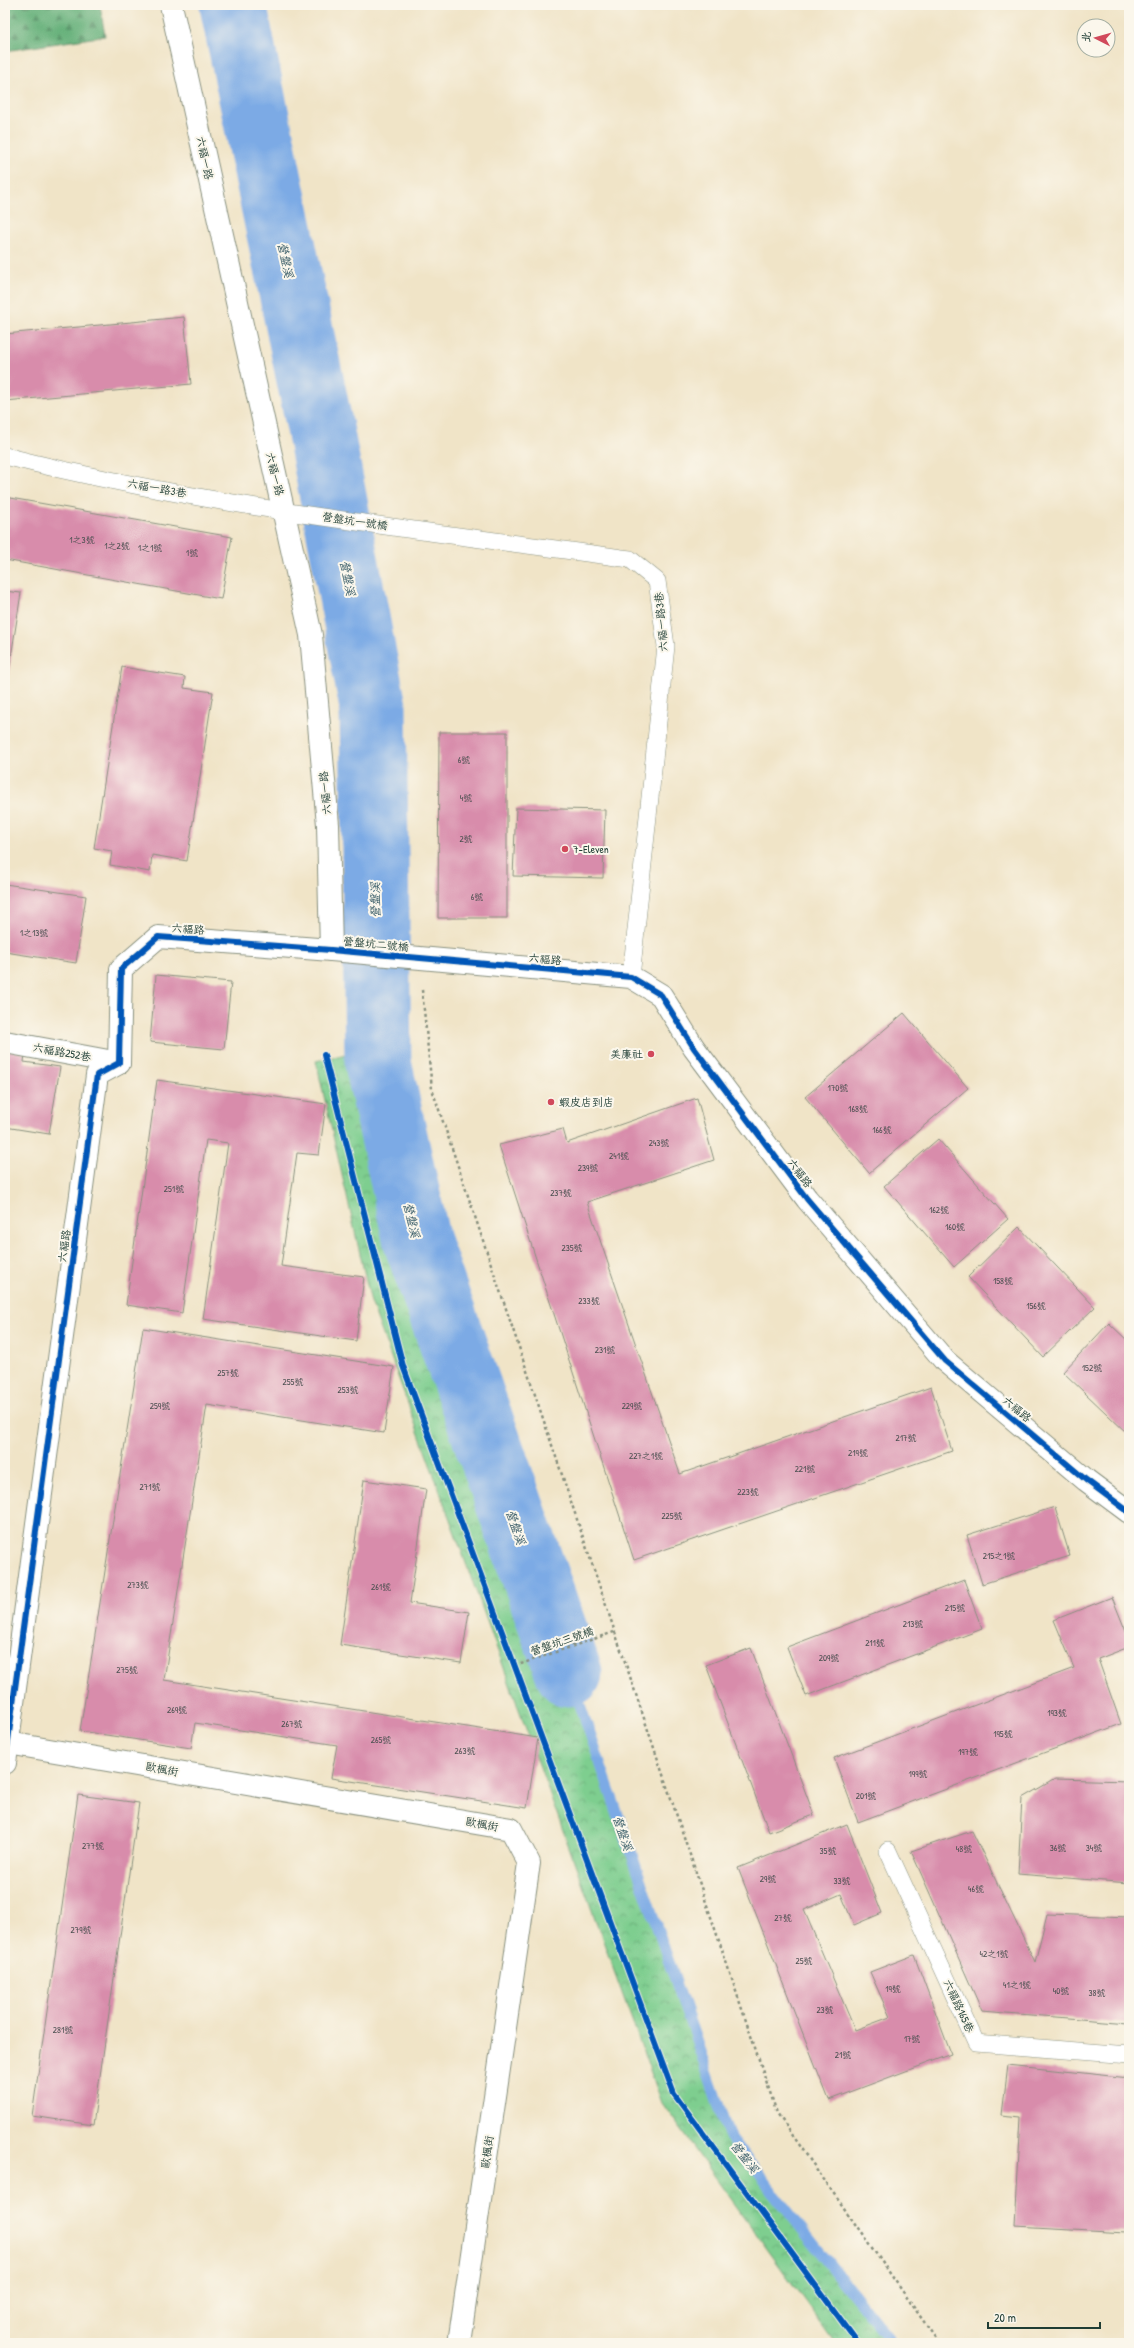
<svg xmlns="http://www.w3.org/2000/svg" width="1134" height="2348" font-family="'Patrick Hand','LXGW WenKai TC',sans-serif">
<defs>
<pattern id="forest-firs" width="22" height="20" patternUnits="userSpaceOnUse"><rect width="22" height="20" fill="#66b17a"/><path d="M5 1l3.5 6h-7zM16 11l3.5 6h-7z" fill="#539165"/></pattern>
<pattern id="park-crowns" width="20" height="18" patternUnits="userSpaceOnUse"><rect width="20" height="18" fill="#7ece8f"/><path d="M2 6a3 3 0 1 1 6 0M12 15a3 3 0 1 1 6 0" fill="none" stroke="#67a876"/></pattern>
</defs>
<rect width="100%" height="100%" fill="#fbf7ec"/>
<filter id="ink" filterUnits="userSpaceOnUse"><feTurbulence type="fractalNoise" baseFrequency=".025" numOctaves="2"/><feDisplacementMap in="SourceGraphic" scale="8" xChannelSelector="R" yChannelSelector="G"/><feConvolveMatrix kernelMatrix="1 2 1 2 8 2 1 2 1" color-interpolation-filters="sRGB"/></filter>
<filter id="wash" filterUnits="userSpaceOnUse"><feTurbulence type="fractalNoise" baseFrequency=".012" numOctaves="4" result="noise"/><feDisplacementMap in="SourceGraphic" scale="16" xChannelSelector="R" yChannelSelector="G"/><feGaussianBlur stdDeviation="0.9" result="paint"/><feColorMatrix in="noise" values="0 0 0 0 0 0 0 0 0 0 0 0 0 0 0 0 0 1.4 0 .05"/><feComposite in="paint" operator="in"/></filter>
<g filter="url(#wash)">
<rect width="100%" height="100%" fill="#f0e4c7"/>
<polygon fill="url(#forest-firs)" stroke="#427757" points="5,5 100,5 105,36 5,51"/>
<polygon fill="url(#park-crowns)" stroke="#4e8662" points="372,1048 416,1243 729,2140 889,2343 835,2343 662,2103 371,1302 316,1061"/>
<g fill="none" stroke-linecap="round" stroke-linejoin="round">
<polyline stroke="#7caae5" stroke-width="11" points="569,1673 730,2138 892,2343"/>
<polyline stroke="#7caae5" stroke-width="67" points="233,5 320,428 373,707 378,1063 417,1242 569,1673"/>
</g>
<g id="blocks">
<g fill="#d88cab">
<polygon points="184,317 191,384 5,401 5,334"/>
<polygon points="5,497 232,537 221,599 5,560"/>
<polygon points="5,591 21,593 6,690 5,690"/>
<polygon points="122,667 185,677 184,688 213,692 187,861 152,855 150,872 110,865 112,851 94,848"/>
<polygon points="439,732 507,732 507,918 438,918"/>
<polygon points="516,808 605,810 603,878 513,876"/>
<polygon points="5,884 86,896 76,963 5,952"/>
<polygon points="156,975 231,982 224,1049 150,1042"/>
<polygon points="904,1013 968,1088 869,1173 805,1097"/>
<polygon points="5,1050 25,1053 24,1062 60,1067 49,1134 5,1127"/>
<polygon points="157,1080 326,1104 319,1155 297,1153 281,1266 364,1277 356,1341 203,1319 228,1143 206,1140 182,1313 126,1305"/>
<polygon points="697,1098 714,1160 587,1202 680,1474 931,1387 952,1451 634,1560 499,1145 563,1129 567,1143"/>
<polygon points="938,1139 1008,1219 954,1267 884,1186"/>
<polygon points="1019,1227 1095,1307 1043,1357 968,1277"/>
<polygon points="1109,1323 1129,1342 1129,1435 1063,1372"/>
<polygon points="143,1328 394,1367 384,1433 207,1405 164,1680 538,1738 527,1808 331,1778 337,1745 195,1723 191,1748 80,1731"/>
<polygon points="364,1480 426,1489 410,1603 469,1612 461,1663 340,1645"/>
<polygon points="1055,1507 1070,1556 982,1584 967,1535"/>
<polygon points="964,1580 982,1629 806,1696 787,1647"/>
<polygon points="1112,1597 1129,1639 1129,1647 1098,1659 1121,1724 858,1822 834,1758 1074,1668 1054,1620"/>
<polygon points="751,1648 814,1815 769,1832 706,1665"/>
<polygon points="1055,1779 1129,1781 1129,1883 1018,1874 1022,1798"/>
<polygon points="78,1795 139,1803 93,2125 32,2116"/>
<polygon points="847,1824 882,1913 854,1925 841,1894 804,1910 855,2030 890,2017 870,1972 914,1955 951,2054 829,2100 738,1868"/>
<polygon points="972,1831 1035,1962 1047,1914 1129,1917 1129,2023 982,2011 911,1851"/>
<polygon points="1008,2065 1129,2078 1127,2232 1015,2226 1021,2117 1002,2115"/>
</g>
</g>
</g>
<g filter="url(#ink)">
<use href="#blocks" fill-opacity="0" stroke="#88907e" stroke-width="1"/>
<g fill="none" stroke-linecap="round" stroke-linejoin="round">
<defs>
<g id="lane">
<path d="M5,456C210,508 421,530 630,559L657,581L666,646L631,977"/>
<polyline points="888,1851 976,2043 1129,2055"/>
</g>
<g id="street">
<polyline points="5,1042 119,1063"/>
<polyline points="8,1743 511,1829 529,1863 459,2343"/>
</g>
<g id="secondary">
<polyline points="171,5 311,635 328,825 331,950"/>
<polyline points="5,1763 97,1075 119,1063 121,969 158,937 331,950 631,977 661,995 694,1048 807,1199 945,1361 1086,1480 1129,1512"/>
</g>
</defs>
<use href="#lane" stroke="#88907e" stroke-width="18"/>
<use href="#street" stroke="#88907e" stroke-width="24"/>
<use href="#secondary" stroke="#88907e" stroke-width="24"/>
<g stroke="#88907e" stroke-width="2.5" stroke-dasharray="3 3" stroke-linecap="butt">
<polyline points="422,990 432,1089 777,2113 939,2343"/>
<polyline points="515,1666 614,1632"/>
</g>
<use href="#lane" stroke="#fff" stroke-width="17"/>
<use href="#street" stroke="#fff" stroke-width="22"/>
<use href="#secondary" stroke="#fff" stroke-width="22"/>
<defs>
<g id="cycleway">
<polyline points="324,1055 403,1366 674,2094 858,2343"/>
<polyline points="5,1763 97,1075 119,1063 121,969 158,937 331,950 631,977 661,995 694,1048 807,1199 945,1361 1086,1480 1129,1512"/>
</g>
</defs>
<use href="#cycleway" stroke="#fbf7ec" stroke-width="8"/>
<use href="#cycleway" stroke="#0057b8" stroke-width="6"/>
</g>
</g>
<g fill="#d1495b" stroke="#fbf7ec" stroke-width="1.5">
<circle cx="565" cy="849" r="4"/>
<circle cx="651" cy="1054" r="4"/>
<circle cx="551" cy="1102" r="4"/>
</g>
<g text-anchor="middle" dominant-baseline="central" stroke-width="4" stroke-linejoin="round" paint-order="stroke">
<g font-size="9" fill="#4d5152">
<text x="82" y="540">1之3號</text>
<text x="117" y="546">1之2號</text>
<text x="150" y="548">1之1號</text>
<text x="192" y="553">1號</text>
<text x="464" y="760">6號</text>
<text x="466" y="798">4號</text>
<text x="466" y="839">2號</text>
<text x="477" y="897">6號</text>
<text x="34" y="933">1之13號</text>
<text x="838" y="1088">170號</text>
<text x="858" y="1109">168號</text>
<text x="882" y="1130">166號</text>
<text x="659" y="1143">243號</text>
<text x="619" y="1156">241號</text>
<text x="588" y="1168">239號</text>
<text x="174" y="1189">251號</text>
<text x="561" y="1193">237號</text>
<text x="939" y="1210">162號</text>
<text x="955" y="1227">160號</text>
<text x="572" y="1248">235號</text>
<text x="1003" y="1281">158號</text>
<text x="589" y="1301">233號</text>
<text x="1036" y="1306">156號</text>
<text x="605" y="1350">231號</text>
<text x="1092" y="1368">152號</text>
<text x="228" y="1373">257號</text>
<text x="293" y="1382">255號</text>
<text x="348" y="1390">253號</text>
<text x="160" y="1406">259號</text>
<text x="632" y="1406">229號</text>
<text x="906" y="1438">217號</text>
<text x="858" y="1453">219號</text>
<text x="646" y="1456">227之1號</text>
<text x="805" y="1469">221號</text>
<text x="150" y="1487">271號</text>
<text x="748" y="1492">223號</text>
<text x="672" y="1516">225號</text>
<text x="999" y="1556">215之1號</text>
<text x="138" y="1585">273號</text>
<text x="381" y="1587">261號</text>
<text x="955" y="1608">215號</text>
<text x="913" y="1624">213號</text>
<text x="875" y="1643">211號</text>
<text x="829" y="1658">209號</text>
<text x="127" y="1670">275號</text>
<text x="177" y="1710">269號</text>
<text x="1057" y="1713">193號</text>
<text x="292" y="1724">267號</text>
<text x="1003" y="1734">195號</text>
<text x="381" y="1740">265號</text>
<text x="465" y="1751">263號</text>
<text x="968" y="1752">197號</text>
<text x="918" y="1774">199號</text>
<text x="866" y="1796">201號</text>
<text x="93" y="1846">277號</text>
<text x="1058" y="1848">36號</text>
<text x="1094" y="1848">34號</text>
<text x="964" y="1849">48號</text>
<text x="828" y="1851">35號</text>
<text x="768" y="1879">29號</text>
<text x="842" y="1881">33號</text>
<text x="976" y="1889">46號</text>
<text x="783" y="1918">27號</text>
<text x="81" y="1930">279號</text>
<text x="994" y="1954">42之1號</text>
<text x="804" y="1961">25號</text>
<text x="1017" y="1985">41之1號</text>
<text x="893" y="1989">19號</text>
<text x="1061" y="1991">40號</text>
<text x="1097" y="1993">38號</text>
<text x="825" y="2010">23號</text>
<text x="63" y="2030">281號</text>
<text x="912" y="2039">17號</text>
<text x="843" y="2055">21號</text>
</g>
<g font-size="11" fill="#1f3d34" stroke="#fbf7ec">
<text transform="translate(205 158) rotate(78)">六福一路</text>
<text transform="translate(275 474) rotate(76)">六福一路</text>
<text transform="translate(157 488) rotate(10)">六福一路3巷</text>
<text transform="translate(355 521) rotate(8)">營盤坑一號橋</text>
<text transform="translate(661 622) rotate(-95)">六福一路3巷</text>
<text transform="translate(325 793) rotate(-95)">六福一路</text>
<text transform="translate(188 929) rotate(4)">六福路</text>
<text transform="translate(376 944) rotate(5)">營盤坑二號橋</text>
<text transform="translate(545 959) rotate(5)">六福路</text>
<text transform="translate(62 1052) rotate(10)">六福路252巷</text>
<text transform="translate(800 1173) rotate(53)">六福路</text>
<text transform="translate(64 1246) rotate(-82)">六福路</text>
<text transform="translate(1017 1409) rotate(40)">六福路</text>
<text transform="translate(562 1641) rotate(-19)">營盤坑三號橋</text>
<text transform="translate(162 1769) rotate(10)">歐楓街</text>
<text transform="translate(482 1824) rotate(10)">歐楓街</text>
<text transform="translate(959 2006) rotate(65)">六福路165巷</text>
<text transform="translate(487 2152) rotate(-82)">歐楓街</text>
</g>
<g font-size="11" fill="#1f3d34" stroke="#fbf7ec" text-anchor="start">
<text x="573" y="849">7-Eleven</text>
<text x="643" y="1054" text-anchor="end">美廉社</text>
<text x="559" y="1102">蝦皮店到店</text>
</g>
<g font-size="12" font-style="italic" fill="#3b5e69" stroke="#fbf7ec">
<text transform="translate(286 260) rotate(78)">營盤溪</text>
<text transform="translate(348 578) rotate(79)">營盤溪</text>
<text transform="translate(375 900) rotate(-91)">營盤溪</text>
<text transform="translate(412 1220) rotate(77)">營盤溪</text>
<text transform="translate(516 1527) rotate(71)">營盤溪</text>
<text transform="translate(623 1833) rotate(71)">營盤溪</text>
<text transform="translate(745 2157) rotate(52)">營盤溪</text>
</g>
</g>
<rect width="1134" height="2348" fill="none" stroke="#fbf7ec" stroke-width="20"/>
<g transform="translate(1096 38) rotate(276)"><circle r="19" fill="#fbf7ec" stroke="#a3ada2"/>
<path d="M0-3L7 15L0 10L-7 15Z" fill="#d1495b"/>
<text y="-6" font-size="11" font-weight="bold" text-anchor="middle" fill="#1f3d34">北</text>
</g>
<path d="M988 2322v6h112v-6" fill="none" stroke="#1f3d34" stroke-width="2"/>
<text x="994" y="2322" font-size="12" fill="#1f3d34" stroke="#fbf7ec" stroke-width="3" paint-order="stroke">20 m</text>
</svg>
